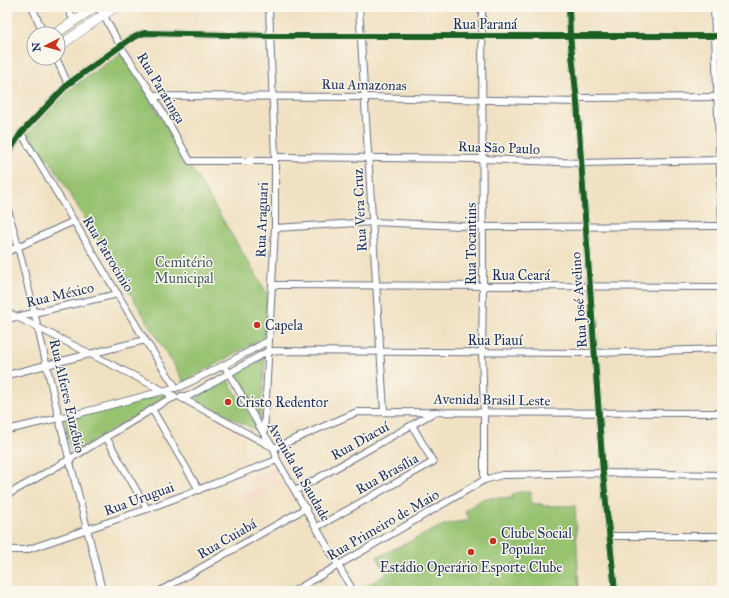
<svg xmlns="http://www.w3.org/2000/svg" width="729" height="598" font-family="'IM FELL Great Primer',serif">
<rect width="100%" height="100%" fill="#fbf7ec"/>
<filter id="ink" filterUnits="userSpaceOnUse"><feTurbulence type="fractalNoise" baseFrequency=".025" numOctaves="2"/><feDisplacementMap in="SourceGraphic" scale="8" xChannelSelector="R" yChannelSelector="G"/><feConvolveMatrix kernelMatrix="1 2 1 2 8 2 1 2 1" color-interpolation-filters="sRGB"/></filter>
<filter id="wash" filterUnits="userSpaceOnUse"><feTurbulence type="fractalNoise" baseFrequency=".012" numOctaves="4" result="noise"/><feDisplacementMap in="SourceGraphic" scale="16" xChannelSelector="R" yChannelSelector="G"/><feGaussianBlur stdDeviation="0.9" result="paint"/><feColorMatrix in="noise" values="0 0 0 0 0 0 0 0 0 0 0 0 0 0 0 0 0 1.4 0 .05"/><feComposite in="paint" operator="in"/></filter>
<g filter="url(#wash)">
<rect width="100%" height="100%" fill="#f0e1c2"/>
<polygon fill="#f4d3c0" points="276,468 278,473 274,475 277,483 281,481 283,487 279,489 277,485 269,488 270,492 265,494 266,495 245,503 242,494 266,485 264,480 250,484 248,478"/>
<g fill="#97c371" stroke="#597968">
<polygon points="122,53 267,293 264,337 184,382 49,159 46,161 28,133 74,86"/>
<polygon points="265,357 261,419 234,375"/>
<polygon points="227,379 260,432 197,401 199,396"/>
<polygon points="165,394 167,397 74,452 71,451 64,419"/>
<polygon points="520,492 531,492 531,504 542,504 542,506 575,506 579,591 363,591 362,589 387,574 377,557 446,524 470,520 465,511 484,498 512,498 513,494"/>
</g>
</g>
<g filter="url(#ink)">
<g fill="none" stroke-linecap="round" stroke-linejoin="round">
<defs>
<g id="street">
<polyline points="32,7 44,34"/>
<polyline points="67,7 74,21"/>
<polyline points="99,7 121,47 152,94 190,161 275,161"/>
<polyline points="359,7 384,411"/>
<polyline points="482,7 483,287 482,352 484,412 484,480"/>
<polyline points="569,7 570,35 577,102 603,473 615,591"/>
<polyline points="714,7 722,224"/>
<polyline points="56,58 68,84"/>
<polyline points="152,94 158,96 366,97 577,102"/>
<polyline points="577,98 722,97"/>
<polyline points="21,133 145,340 176,388"/>
<polyline points="7,155 21,133 68,84 129,40 141,34 145,33 270,36 722,36"/>
<polyline points="275,157 483,159 581,163 722,160"/>
<path d="M7,206C27,276 42,347 59,418C73,476 89,533 102,591"/>
<polyline points="275,228 373,222 483,227 722,226"/>
<polyline points="7,252 74,221"/>
<polyline points="272,285 722,287"/>
<polyline points="722,307 722,355"/>
<polyline points="7,312 174,396"/>
<polyline points="7,319 118,294"/>
<polyline points="224,365 264,434 274,448 277,460 353,591"/>
<polyline points="7,375 145,340"/>
<polyline points="180,387 224,365 268,341"/>
<polyline points="182,396 189,396 268,351 594,353 722,349"/>
<polyline points="180,397 274,448 357,412 717,413 722,412"/>
<polyline points="152,409 199,490"/>
<polyline points="7,430 81,413 174,388"/>
<polyline points="264,434 275,228 275,157 269,7"/>
<polyline points="106,437 147,509"/>
<polyline points="295,491 435,412"/>
<polyline points="7,495 70,459 164,402 175,397"/>
<polyline points="317,527 433,462 412,425"/>
<polyline points="610,536 722,536"/>
<polyline points="7,547 13,550 26,550 147,509 277,460"/>
<polyline points="160,591 306,508"/>
<polyline points="294,591 484,480 502,475 603,473 722,475"/>
</g>
<g id="secondary">
<polyline points="55,34 95,7"/>
<polyline points="58,47 115,7"/>
</g>
</defs>
<use href="#street" stroke="#666d81" stroke-width="8"/>
<use href="#secondary" stroke="#666d81" stroke-width="10"/>
<use href="#street" stroke="#fff" stroke-width="6"/>
<use href="#secondary" stroke="#fff" stroke-width="9"/>
<defs>
<g id="cycleway">
<polyline points="569,7 570,35 577,102 603,473 615,591"/>
<polyline points="7,155 21,133 68,84 129,40 141,34 145,33 270,36 722,36"/>
</g>
</defs>
<use href="#cycleway" stroke="#fbf7ec" stroke-width="8"/>
<use href="#cycleway" stroke="#1b5e20" stroke-width="6"/>
</g>
</g>
<g fill="#c8321e" stroke="#fbf7ec" stroke-width="1.5">
<circle cx="257" cy="325" r="4"/>
<circle cx="228" cy="402" r="4"/>
<circle cx="493" cy="541" r="4"/>
<circle cx="471" cy="552" r="4"/>
</g>
<g text-anchor="middle" dominant-baseline="central" stroke-width="3" stroke-linejoin="round" paint-order="stroke">
<g font-size="14" fill="#1b2f5e" stroke="#fbf7ec">
<text x="485" y="24">Rua Paraná</text>
<text transform="translate(364 85) rotate(1)">Rua Amazonas</text>
<text transform="translate(161 88) rotate(59)">Rua Paratinga</text>
<text transform="translate(499 148) rotate(2)">Rua São Paulo</text>
<text transform="translate(360 210) rotate(-93)">Rua Vera Cruz</text>
<text transform="translate(262 220) rotate(-88)">Rua Araguari</text>
<text transform="translate(471 244) rotate(-90)">Rua Tocantins</text>
<text transform="translate(108 254) rotate(59)">Rua Patrocinio</text>
<text x="521" y="275">Rua Ceará</text>
<text transform="translate(60 295) rotate(-13)">Rua México</text>
<text transform="translate(579 300) rotate(-94)">Rua José Avelino</text>
<text x="495" y="340">Rua Piauí</text>
<text transform="translate(67 396) rotate(77)">Rua Alferes Euzébio</text>
<text transform="translate(492 400) rotate(1)">Avenida Brasil Leste</text>
<text transform="translate(360 441) rotate(-29)">Rua Diacuí</text>
<text transform="translate(299 472) rotate(60)">Avenida da Saudade</text>
<text transform="translate(387 474) rotate(-29)">Rua Brasília</text>
<text transform="translate(139 499) rotate(-20)">Rua Uruguai</text>
<text transform="translate(383 525) rotate(-30)">Rua Primeiro de Maio</text>
<text transform="translate(227 539) rotate(-30)">Rua Cuiabá</text>
</g>
<g font-size="14" fill="#405b64" stroke="#fbf7ec">
<text x="184" y="262">Cemitério<tspan x="184" dy="16">Municipal</tspan></text>
</g>
<g font-size="14" fill="#1b2f5e" stroke="#fbf7ec" text-anchor="start">
<text x="265" y="325">Capela</text>
<text x="236" y="402">Cristo Redentor</text>
<text x="501" y="533">Clube Social<tspan x="501" dy="16">Popular</tspan></text>
<text x="471" y="567" text-anchor="middle">Estádio Operário Esporte Clube</text>
</g>
</g>
<rect width="729" height="598" fill="none" stroke="#fbf7ec" stroke-width="24"/>
<g transform="translate(46 46) rotate(264)"><circle r="19" fill="#fbf7ec" stroke="#a1a7b3"/>
<path d="M0-3L7 15L0 10L-7 15Z" fill="#c8321e"/>
<text y="-6" font-size="11" font-weight="bold" text-anchor="middle" fill="#1b2f5e">N</text>
</g>
</svg>
